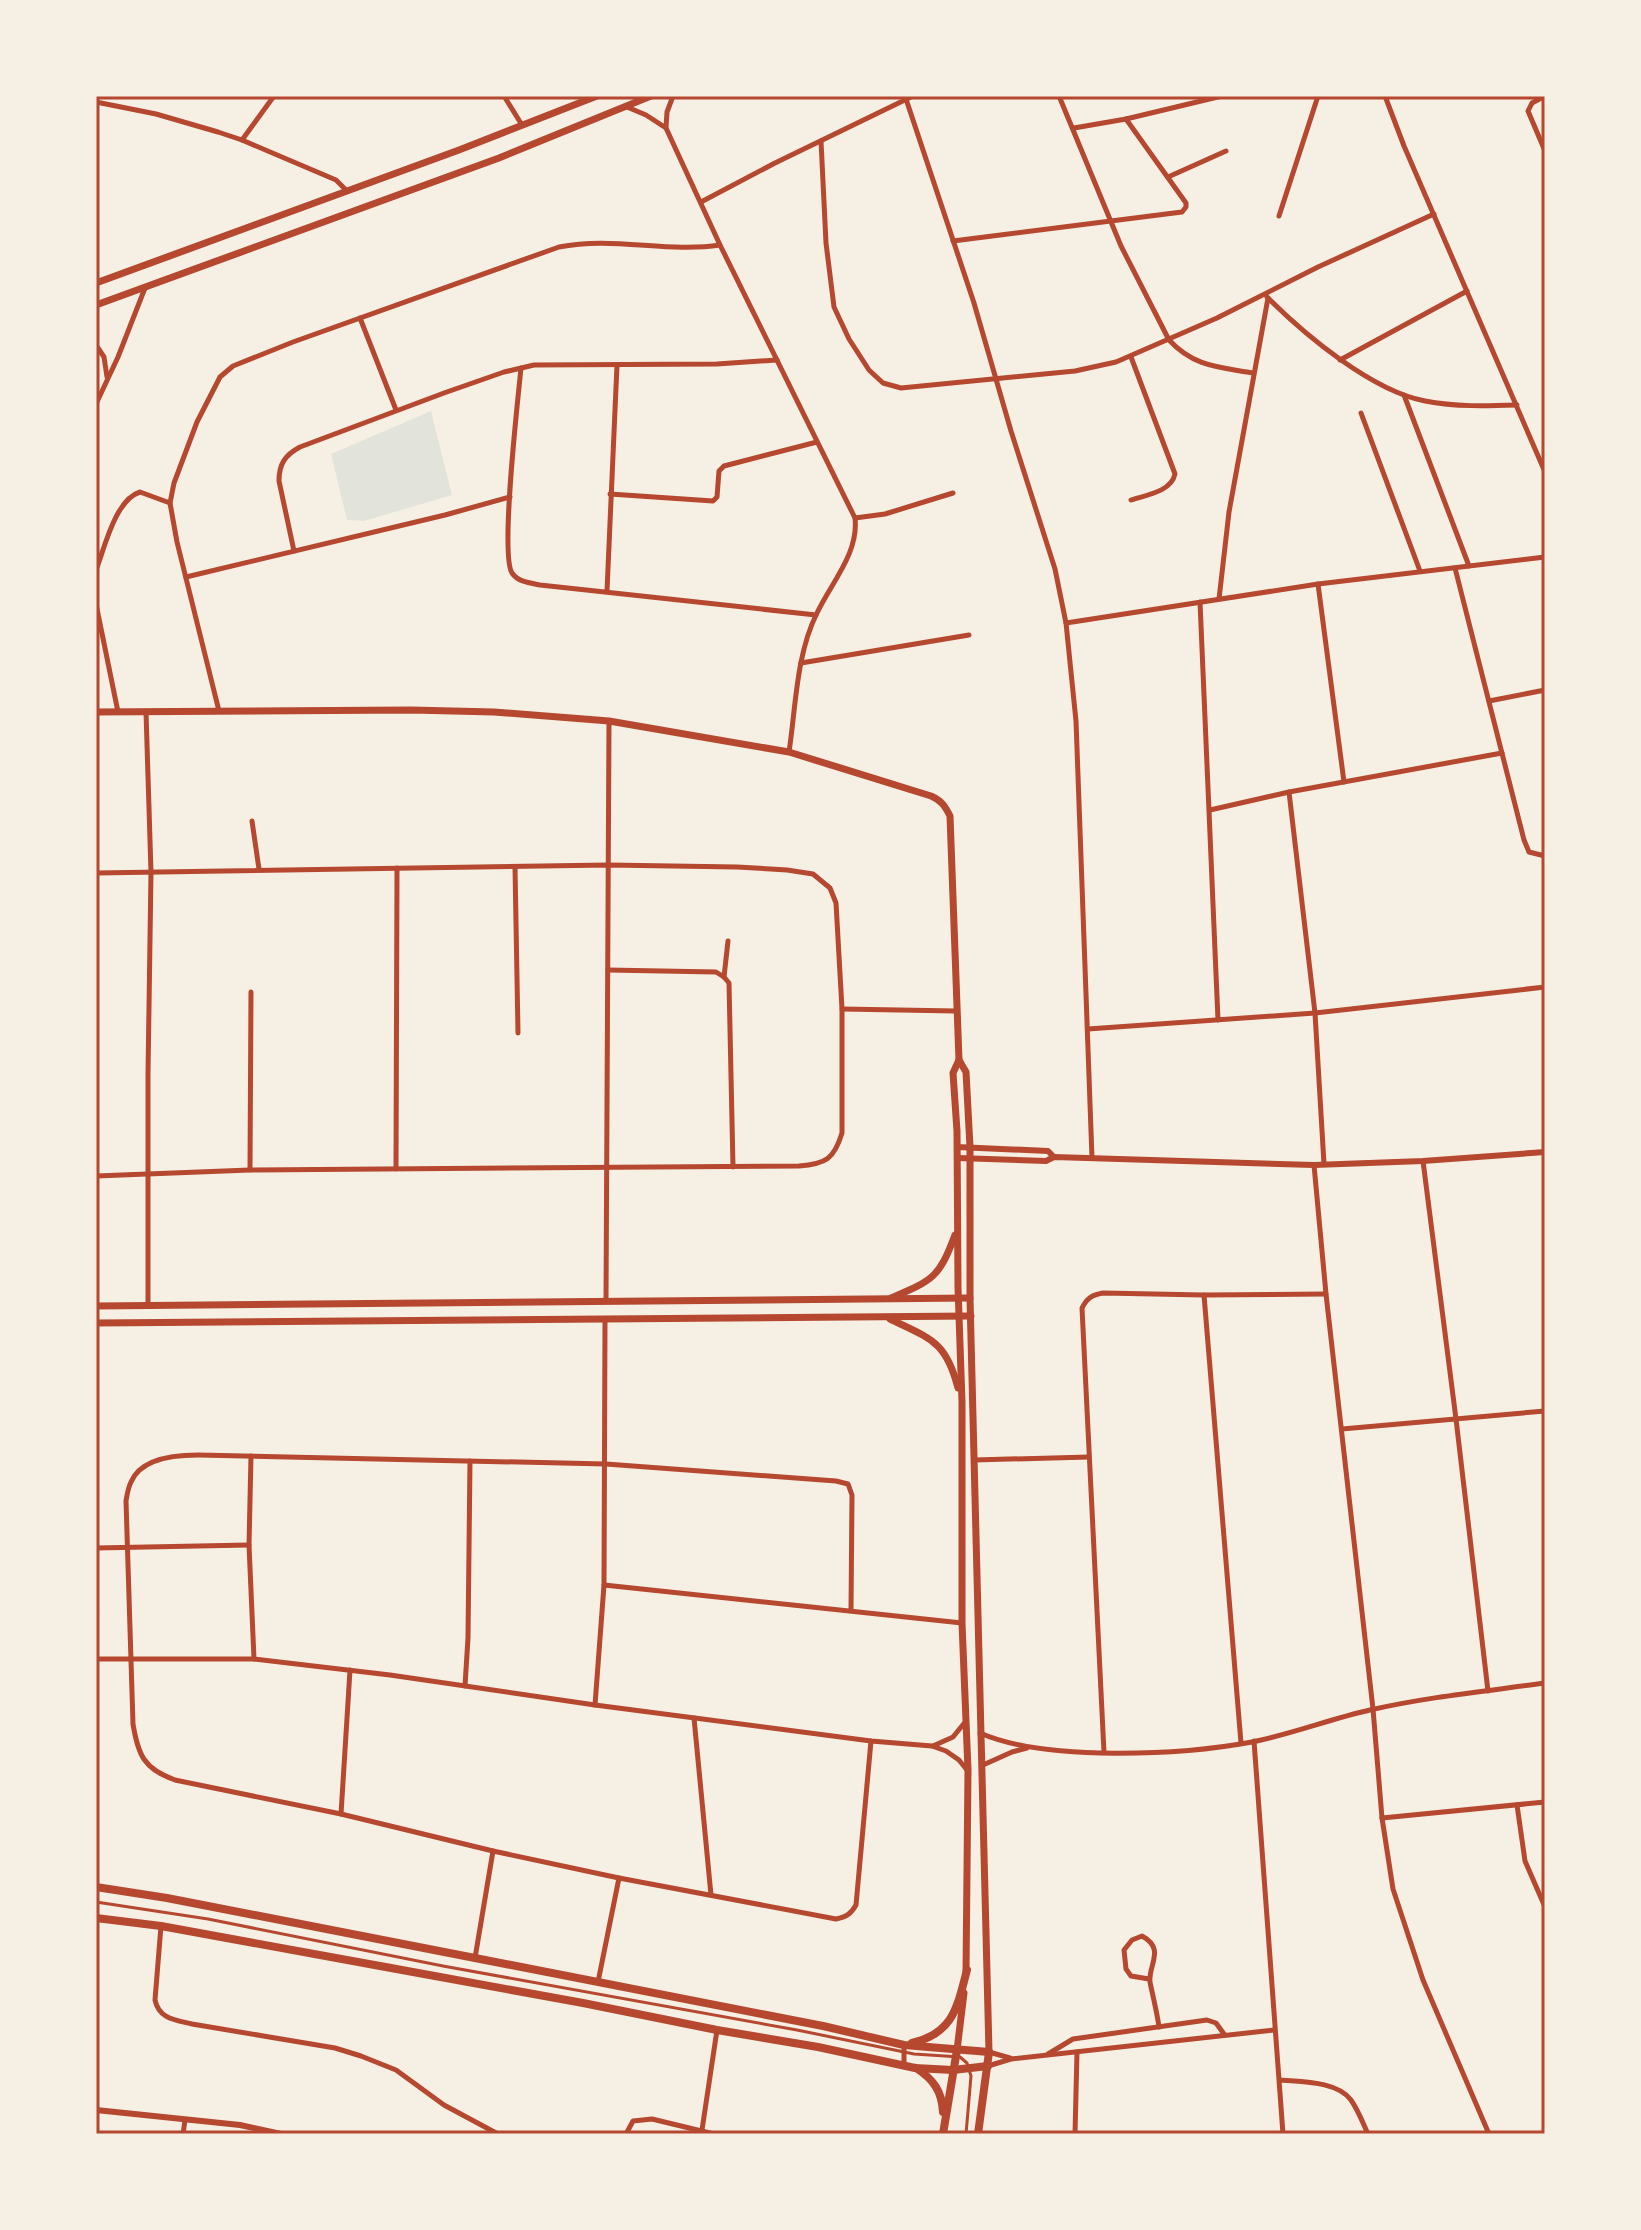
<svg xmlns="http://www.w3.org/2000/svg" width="1641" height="2230" font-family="'Golos Text',sans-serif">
<rect width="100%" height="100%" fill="#f6efe4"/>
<polygon fill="#e2e4dc" points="431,411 452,495 364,521 347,520 331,454"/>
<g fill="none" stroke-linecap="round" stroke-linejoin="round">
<polyline stroke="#b5482f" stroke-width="3" points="96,1902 208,1919 443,1966 797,2030 914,2054 960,2057 967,2063 971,2076 966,2134"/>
<g stroke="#b5482f" stroke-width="5">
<polyline points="504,96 522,125"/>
<path d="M1059,96L1121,246L1169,340C1194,367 1219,367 1253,373"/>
<polyline points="1385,96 1404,146 1545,472"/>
<polyline points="1545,96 1532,103 1528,111 1545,151"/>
<polyline points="906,99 974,303 1011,431 1055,569 1066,623 1076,721 1092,1158"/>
<polyline points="96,102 156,114 218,132 242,140 336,180 346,190"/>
<path d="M627,107L646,115L666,128L720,245L855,518C859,553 831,583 817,613C796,655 796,706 789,752"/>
<polyline points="666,127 667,112 673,96"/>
<polyline points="1074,128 1126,119 1222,96"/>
<polyline points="242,140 274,96"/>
<polyline points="821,141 826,243 834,307 849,339 869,370 883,383 901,388 1075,371 1116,362 1217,318 1318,267 1434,214"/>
<polyline points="1168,177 1226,151"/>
<polyline points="701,202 775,163 913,96"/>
<polyline points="1279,216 1318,96"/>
<polyline points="953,241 1182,212 1186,207 1186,203 1126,119"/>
<path d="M1267,297C1305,335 1372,391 1425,401C1455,407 1487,406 1517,405"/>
<polyline points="360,318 396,410"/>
<polyline points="96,345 104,357 107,377"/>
<polyline points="1340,360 1467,291"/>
<path d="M521,368C518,399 500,554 512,573C518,582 530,583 540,585L816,615"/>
<polyline points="1404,395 1469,566"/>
<polyline points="96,404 118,357 145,288"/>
<polyline points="1361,413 1420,571"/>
<polyline points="610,494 713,501 717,497 719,471 724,466 817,442"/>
<path d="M1131,500C1146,495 1171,492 1175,474L1131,357"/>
<polyline points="855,518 885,514 953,493"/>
<path d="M294,551L279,481C279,464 285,455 300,447L444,393L504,372L534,365L717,364L777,360"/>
<polyline points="1455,568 1524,840 1529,852 1545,856"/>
<path d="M96,570C105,547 115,500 140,492L170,503"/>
<polyline points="186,577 445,515 510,497"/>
<polyline points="1318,584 1344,782"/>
<polyline points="607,591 617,365"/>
<polyline points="1219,599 1229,512 1268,298"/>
<polyline points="1200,602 1218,1020"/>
<polyline points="96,604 118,712"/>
<polyline points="1066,623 1318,584 1545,557"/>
<polyline points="801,663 969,635"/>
<polyline points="1489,701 1545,690"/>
<path d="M219,711L177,542L170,503L174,483L197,422L220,377L233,366L293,342L559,247C613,236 666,253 720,245"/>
<polyline points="146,712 151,872 148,1074 148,1305"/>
<polyline points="1289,792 1315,1013 1324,1164"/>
<polyline points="1210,810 1289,792 1502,753"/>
<polyline points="252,821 259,869"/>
<polyline points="515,867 518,1033"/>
<path d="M96,873L608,865L737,867L787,870L813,874L830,888L836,903L842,1009V1133C834,1159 826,1164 799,1166L250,1170L96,1176"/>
<polyline points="608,970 716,972 724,977 729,983 733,1167"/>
<polyline points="724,977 728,941"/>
<polyline points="842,1009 956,1011"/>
<polyline points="1088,1029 1315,1013 1545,987"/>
<polyline points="1423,1161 1456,1419 1488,1691"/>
<polyline points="1314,1165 1326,1294 1373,1709 1382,1818 1393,1889 1423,1980 1489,2134"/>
<polyline points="396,1169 397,868"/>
<polyline points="250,1170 251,992"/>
<polyline points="1204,1295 1241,1743"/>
<polyline points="606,1300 609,721"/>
<polyline points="605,1319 604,1585 962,1623"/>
<polyline points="1342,1429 1545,1411"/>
<polyline points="251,1456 249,1545 254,1659 390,1675 595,1705 871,1741 932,1746 946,1751 959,1760 967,1770"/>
<polyline points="974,1460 1089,1457"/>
<polyline points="96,1548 249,1545"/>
<path d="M851,1610L852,1495L848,1484L836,1481L606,1464L198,1455C176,1455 141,1458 131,1482C128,1488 127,1495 126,1501L133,1724C138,1755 144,1769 175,1780L341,1814L493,1851L619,1878L836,1919C846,1917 851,1914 856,1905L871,1741"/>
<polyline points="96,1659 254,1659"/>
<polyline points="465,1686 468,1638 470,1461"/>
<polyline points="595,1705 604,1585"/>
<polyline points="694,1718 711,1895"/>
<path d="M980,1733C1046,1762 1182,1755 1252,1742C1292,1734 1330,1719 1370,1710C1427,1697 1487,1691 1545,1683"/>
<polyline points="1254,1741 1283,2134"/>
<polyline points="933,1746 953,1737 966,1721"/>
<path d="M1104,1752L1082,1308C1087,1298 1092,1295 1103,1293L1204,1295L1326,1294"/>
<polyline points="983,1765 1012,1752 1027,1748"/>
<polyline points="1517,1805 1525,1861 1545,1907"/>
<polyline points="341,1814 350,1670"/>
<polyline points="1382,1818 1545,1802"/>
<path d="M161,1926L155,2000C159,2019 175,2020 192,2024L335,2048L361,2056L396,2070L444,2105L498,2134"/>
<polyline points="475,1958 493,1851"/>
<path d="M1149,1979L1131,1976L1126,1969L1124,1950L1132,1940L1142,1936C1166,1949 1148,1965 1150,1982C1153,1997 1157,2012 1159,2027"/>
<polyline points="598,1982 619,1878"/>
<polyline points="989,2052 1010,2058"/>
<polyline points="1048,2054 1073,2039 1207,2020 1216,2023 1224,2034"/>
<polyline points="904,2064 904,2046"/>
<polyline points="988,2066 1011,2059 1274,2030"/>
<path d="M1280,2080C1301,2082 1337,2081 1351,2100C1358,2110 1363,2123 1368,2134"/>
<polyline points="183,2134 185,2120"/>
<polyline points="626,2134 633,2121 652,2119 714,2134"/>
<polyline points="703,2134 702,2130 717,2030"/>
<polyline points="1075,2134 1077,2052"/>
</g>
<g stroke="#b5482f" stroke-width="6">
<polyline points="957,1147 1048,1151 1054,1157"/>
<polyline points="957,1158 1046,1161 1054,1157 1314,1165 1423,1161 1545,1152"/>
<polyline points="96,2110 240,2125 281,2134"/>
</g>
<g stroke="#b5482f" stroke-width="7">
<polyline points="96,283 459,150 597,96"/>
<polyline points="96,305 499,158 651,96"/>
<path d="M96,712L411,710L494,712L609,721L789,752L931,796C941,800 945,806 950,816L959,1060L966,1072L970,1147V1298L989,2052"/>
<polyline points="959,1060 953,1073 957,1131 958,1287 962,1402 962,1623 968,1770 966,1972"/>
<path d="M891,1298C933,1280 939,1278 955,1235"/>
<polyline points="96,1306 970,1298"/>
<path d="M890,1319C931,1339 946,1341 958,1388"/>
<polyline points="96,1323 971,1316"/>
<polyline points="957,2050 964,1993"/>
</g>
<g stroke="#b5482f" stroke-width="8">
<polyline points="96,1887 167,1898 475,1958 823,2026 904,2045 989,2052 978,2134"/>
<polyline points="96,1918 161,1926 391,1968 583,2003 717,2030 818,2047 915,2068 953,2070 988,2066"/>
<path d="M912,2043C954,2033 957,2007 967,1970"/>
<path d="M916,2068C933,2079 942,2091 943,2112"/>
<polyline points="943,2134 957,2050"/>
</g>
</g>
<rect width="1641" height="2230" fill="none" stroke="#f6efe4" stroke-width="196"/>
<rect x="98" y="98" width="1445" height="2034" fill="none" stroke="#b5482f" stroke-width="3"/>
</svg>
